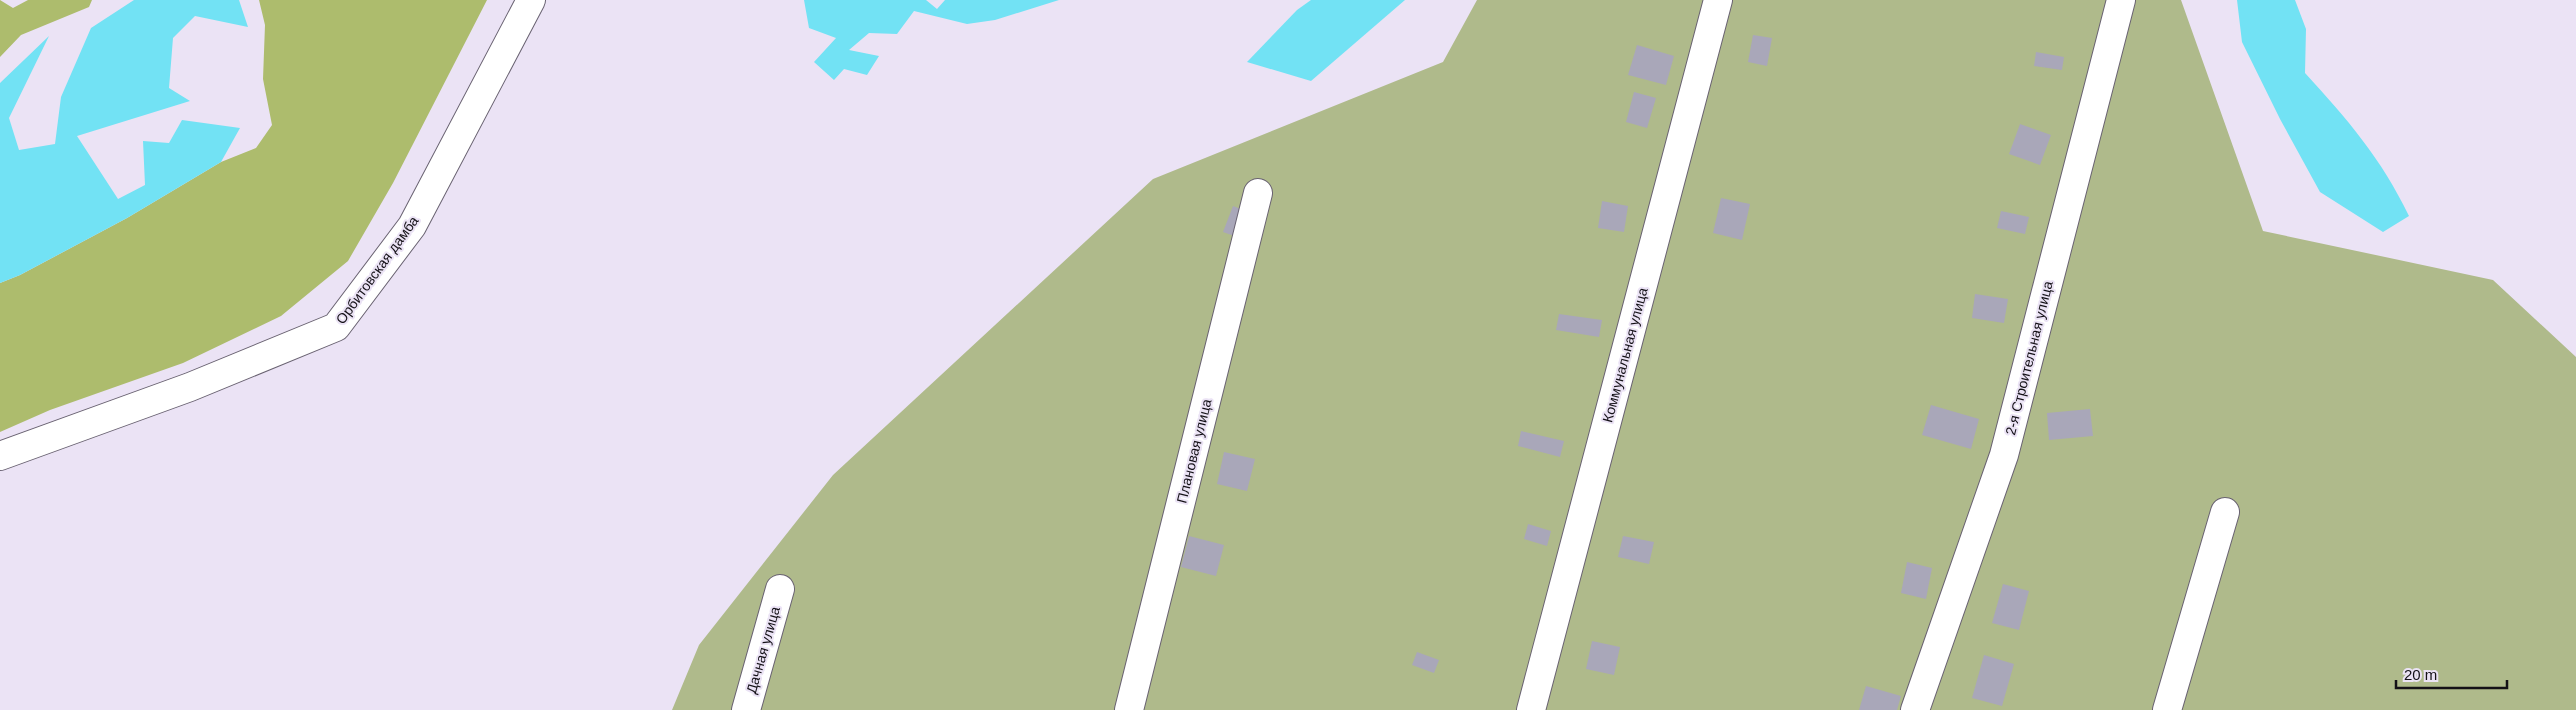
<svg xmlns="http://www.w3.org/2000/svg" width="2576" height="710" font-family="Arial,sans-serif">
<rect width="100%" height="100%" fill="#ebe3f5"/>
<polygon fill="#afba8b" points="1477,0 2181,0 2263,231 2493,280 2576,357 2576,710 672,710 699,645 833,475 1153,179 1443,62"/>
<g fill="#adbc6d">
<polygon points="0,0 13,8 28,0 92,0 89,7 21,35 0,57"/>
<polygon points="259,0 487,0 393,183 348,261 281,316 183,363 50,410 0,432 0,283 20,275 127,218 221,162 256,148 272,125 263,79 265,25"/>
</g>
<g fill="#72e2f4">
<polygon points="134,0 239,0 248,27 195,16 173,38 169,88 190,101 77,136 118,199 145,185 143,141 169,143 182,120 240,128 221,162 127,218 20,275 0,283 0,83 49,36 9,118 19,150 55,144 61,97 91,28"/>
<polygon points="804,0 926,0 937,9 945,0 1059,0 995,20 967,24 914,11 897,34 869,33 849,50 879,56 867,75 844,69 834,80 814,62 836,38 809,28"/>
<polygon points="1311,0 1405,0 1311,81 1247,62 1297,10"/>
<path d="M2237,0H2295L2306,29L2305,73C2348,120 2381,158 2409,216L2383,232L2320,192L2280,119L2242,42Z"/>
</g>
<g fill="#a9a7b9">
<polygon points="1753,35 1772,38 1767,66 1748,62"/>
<polygon points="1637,45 1674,56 1666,85 1628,75"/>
<polygon points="2036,52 2064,57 2062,70 2034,66"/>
<polygon points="1634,92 1656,98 1647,128 1626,122"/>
<polygon points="2020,124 2051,135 2040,165 2009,154"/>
<polygon points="1721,198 1750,204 1742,240 1713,233"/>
<polygon points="1602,201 1628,206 1624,232 1598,228"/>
<polygon points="1233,206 1246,211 1237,237 1223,232"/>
<polygon points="2001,211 2029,217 2025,234 1997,228"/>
<polygon points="1975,294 2008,299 2004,323 1972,318"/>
<polygon points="1559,314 1602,320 1599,337 1556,330"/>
<polygon points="1931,405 1979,419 1971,449 1922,435"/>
<polygon points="2090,409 2093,436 2049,440 2047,413"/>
<polygon points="1521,431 1564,441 1560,457 1518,446"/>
<polygon points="1224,452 1255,459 1247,491 1217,484"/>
<polygon points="1528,524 1551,531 1547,546 1524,539"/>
<polygon points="1189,536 1224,545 1216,576 1181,567"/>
<polygon points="1623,536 1654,542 1649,564 1618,557"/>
<polygon points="1907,562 1932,568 1926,599 1901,593"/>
<polygon points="2003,584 2029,591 2019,630 1992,623"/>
<polygon points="1592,641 1620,647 1614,675 1586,669"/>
<polygon points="1417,652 1439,660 1434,673 1412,665"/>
<polygon points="1984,655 2014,664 2002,706 1972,698"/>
<polygon points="1866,686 1901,696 1897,710 1859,710"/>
</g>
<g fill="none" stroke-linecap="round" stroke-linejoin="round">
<defs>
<g id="minor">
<polyline points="0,456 190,387 336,327 412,226 531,0"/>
<polyline points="746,710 780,589"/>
<polyline points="1129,710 1258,193"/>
<polyline points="1531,710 1718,0"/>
<polyline points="1915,710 2004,455 2121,0"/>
<polyline points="2167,710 2225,512"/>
</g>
</defs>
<use href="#minor" stroke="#696271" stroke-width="30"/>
<use href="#minor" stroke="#fff" stroke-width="28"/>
</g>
<g text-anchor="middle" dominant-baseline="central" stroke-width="4" stroke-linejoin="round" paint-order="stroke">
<g font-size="14" fill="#141117" stroke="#ebe3f5">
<text transform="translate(377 270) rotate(-54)">Орбитовская дамба</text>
<text transform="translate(1625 355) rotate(-75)">Коммунальная улица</text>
<text transform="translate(2029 358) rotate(-76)">2-я Строительная улица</text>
<text transform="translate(1194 451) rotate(-76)">Плановая улица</text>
<text transform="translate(763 650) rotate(-74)">Дачная улица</text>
</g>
</g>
<path d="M2396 680v8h111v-8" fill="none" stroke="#141117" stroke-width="2.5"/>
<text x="2404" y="680" font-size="15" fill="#141117" stroke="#ebe3f5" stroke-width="4" paint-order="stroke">20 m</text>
</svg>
